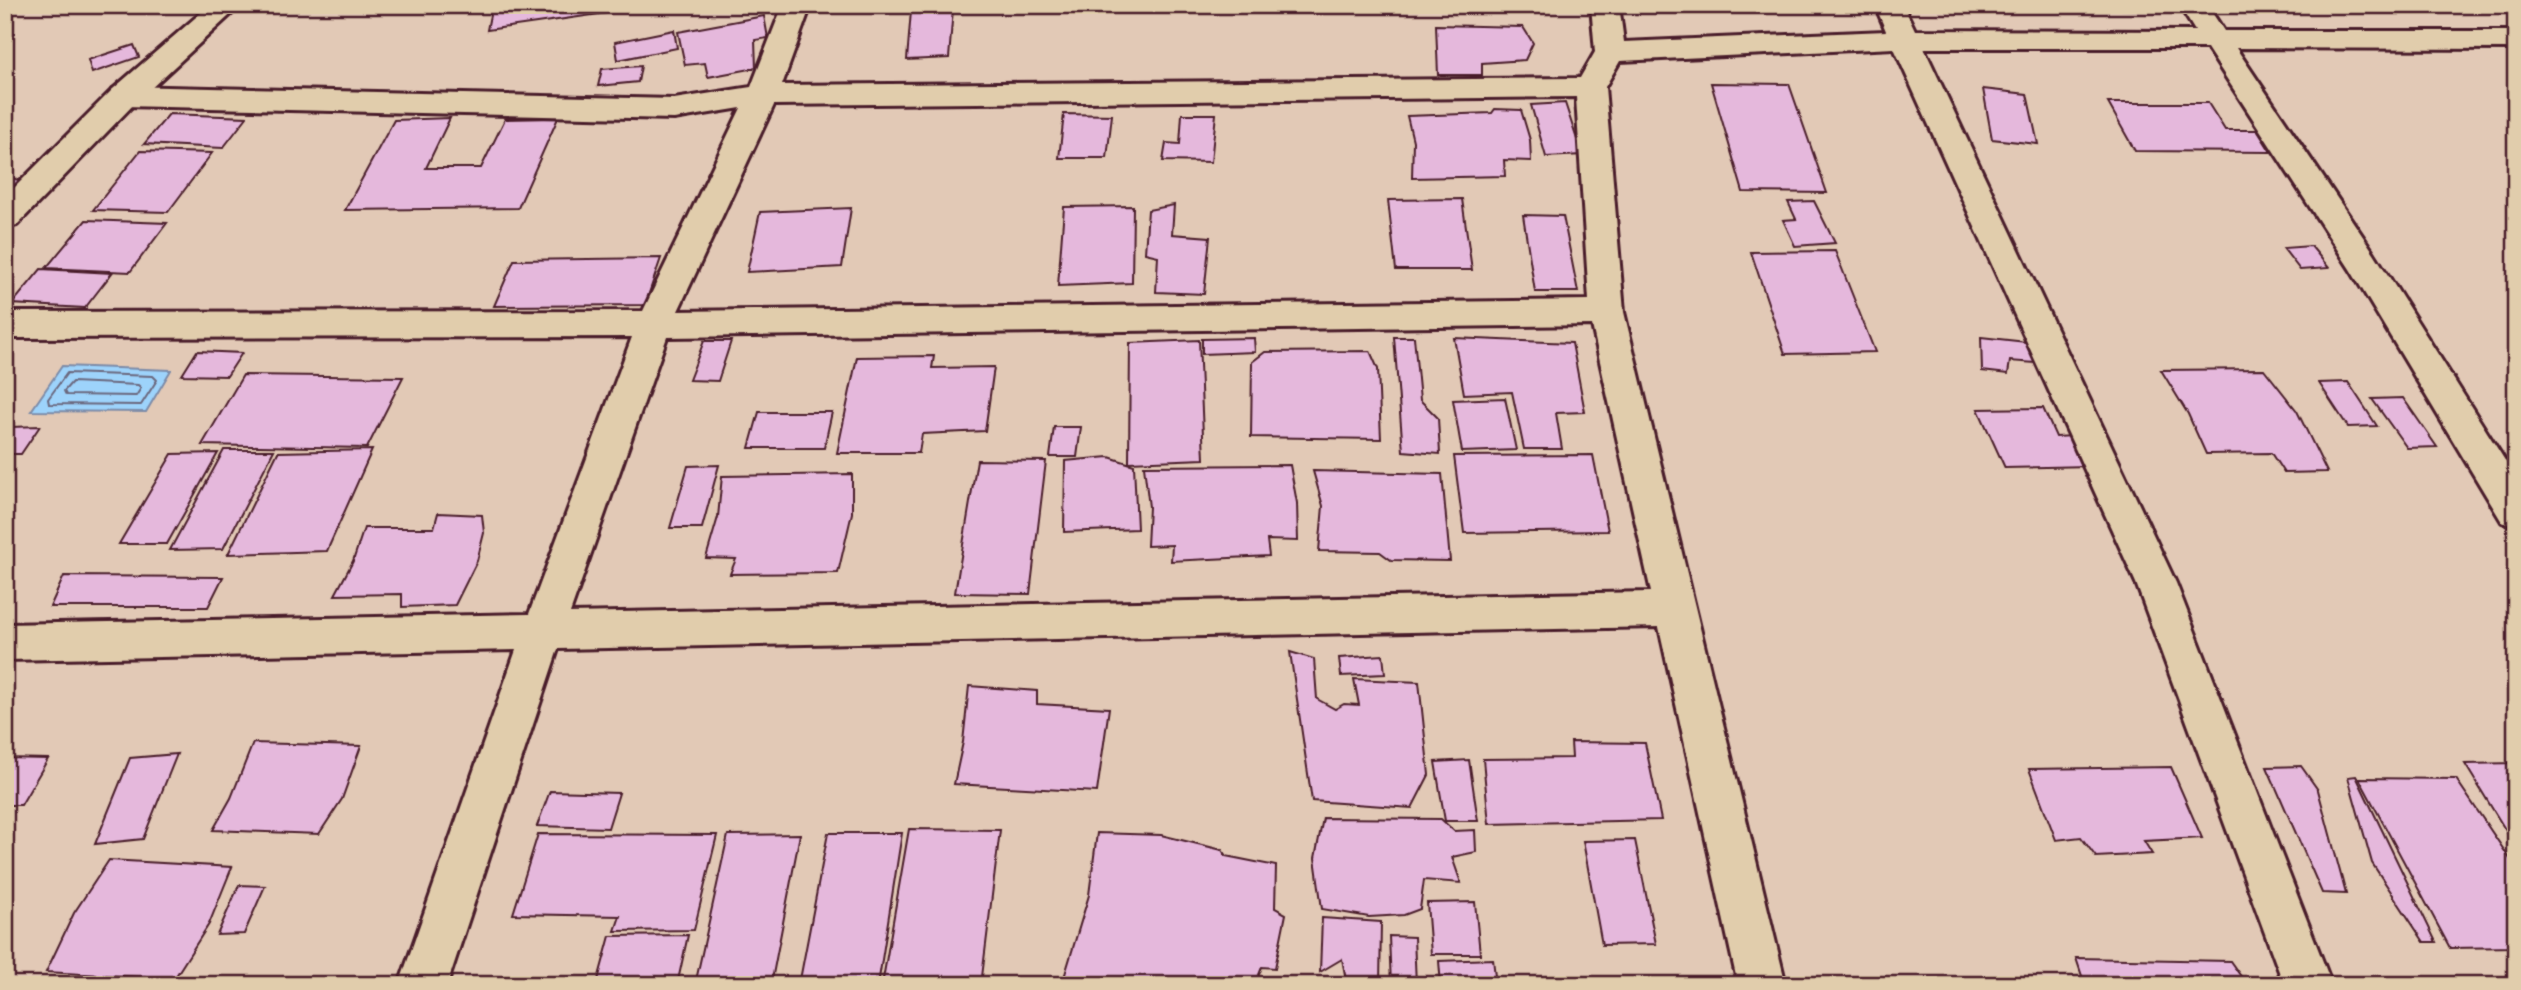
<svg xmlns="http://www.w3.org/2000/svg" width="2521" height="990" font-family="'Indie Flower',sans-serif">
<rect width="100%" height="100%" fill="#e2c9b6"/>
<filter id="ink" filterUnits="userSpaceOnUse"><feTurbulence type="fractalNoise" baseFrequency=".0143" numOctaves="2"/><feDisplacementMap in="SourceGraphic" scale="14" xChannelSelector="R" yChannelSelector="G"/><feConvolveMatrix kernelMatrix="1 2 1 2 8 2 1 2 1" color-interpolation-filters="sRGB"/></filter>
<g filter="url(#ink)">
<polygon fill="#9dd3fb" stroke="#7c8ba8" stroke-width="2" points="62,366 171,370 146,412 31,411"/>
<g fill="none" stroke-linecap="round" stroke-linejoin="round">
<g stroke="#6b677e" stroke-width="2">
<polygon points="67,373 153,376 157,380 141,405 49,404 48,399"/>
<polygon points="72,382 138,385 141,388 136,396 66,395 64,391"/>
</g>
</g>
<g fill="#e5b8dc" stroke="#4a1f2b" stroke-width="2">
<polygon points="492,5 628,5 627,10 487,30"/>
<polygon points="2050,5 2098,5 2102,10 2053,10"/>
<polygon points="2117,5 2167,5 2170,10 2120,9"/>
<polygon points="953,9 949,58 907,60 911,11"/>
<polygon points="764,16 768,38 755,40 756,68 708,77 705,63 685,65 678,32"/>
<polygon points="1436,25 1523,27 1533,43 1525,60 1482,63 1482,75 1438,75"/>
<polygon points="674,30 677,48 618,60 615,42"/>
<polygon points="134,45 139,57 92,73 88,60"/>
<polygon points="641,66 638,82 598,86 602,69"/>
<polygon points="1711,83 1789,84 1827,193 1743,192"/>
<polygon points="1983,89 2027,94 2038,144 1992,139"/>
<polygon points="1565,103 1582,155 1546,157 1531,105"/>
<polygon points="2108,103 2208,103 2225,130 2257,130 2271,152 2135,151"/>
<polygon points="1495,109 1521,110 1530,140 1531,161 1504,160 1505,176 1412,178 1413,141 1407,116 1492,113"/>
<polygon points="169,114 247,117 223,148 144,144"/>
<polygon points="1064,114 1112,115 1107,158 1059,158"/>
<polygon points="1182,114 1216,114 1211,162 1163,161 1166,143 1180,144"/>
<polygon points="450,118 426,168 481,168 505,119 558,118 518,208 345,210 394,120"/>
<polygon points="140,151 212,153 168,212 93,210"/>
<polygon points="9,177 37,186 5,209 5,180"/>
<polygon points="1462,199 1472,270 1396,270 1388,200"/>
<polygon points="1814,201 1835,243 1795,246 1783,220 1796,219 1788,202"/>
<polygon points="1174,205 1172,234 1210,237 1204,294 1156,292 1158,256 1145,253 1148,210"/>
<polygon points="1133,206 1132,283 1058,286 1064,207"/>
<polygon points="851,208 842,267 747,272 760,212"/>
<polygon points="1523,215 1563,216 1578,292 1535,292"/>
<polygon points="86,220 167,223 130,272 46,268"/>
<polygon points="2311,246 2329,268 2300,270 2283,248"/>
<polygon points="1835,251 1875,352 1785,354 1751,252"/>
<polygon points="661,258 645,305 494,306 514,260"/>
<polygon points="41,269 112,273 85,308 12,304"/>
<polygon points="1394,337 1414,337 1420,400 1438,418 1440,454 1403,451"/>
<polygon points="1981,337 2044,344 2049,364 2010,361 2008,374 1982,371"/>
<polygon points="1254,338 1255,352 1202,354 1202,339"/>
<polygon points="1454,338 1572,343 1585,412 1556,413 1562,449 1524,449 1512,392 1464,394"/>
<polygon points="1199,340 1204,459 1129,462 1130,343"/>
<polygon points="704,341 731,341 718,381 689,380"/>
<polygon points="197,351 242,353 227,376 182,375"/>
<polygon points="1370,351 1378,369 1381,439 1251,437 1252,362 1265,352"/>
<polygon points="934,356 932,368 994,367 985,431 922,434 919,453 837,453 857,357"/>
<polygon points="2264,369 2297,411 2327,472 2284,473 2271,453 2206,454 2188,414 2161,370"/>
<polygon points="243,375 403,377 367,448 202,445"/>
<polygon points="2348,382 2377,426 2348,427 2319,383"/>
<polygon points="1505,398 1516,450 1462,452 1453,400"/>
<polygon points="2403,398 2437,447 2407,448 2372,399"/>
<polygon points="2043,408 2056,437 2073,436 2090,466 2005,468 1978,409"/>
<polygon points="759,412 832,412 824,448 749,448"/>
<polygon points="40,426 21,454 5,454 5,434 10,427"/>
<polygon points="1054,427 1081,427 1077,457 1050,457"/>
<polygon points="224,450 274,450 223,549 170,550"/>
<polygon points="372,450 327,551 228,554 278,452"/>
<polygon points="218,453 167,544 119,544 172,454"/>
<polygon points="1593,455 1608,531 1464,533 1454,456"/>
<polygon points="1109,457 1134,465 1137,529 1064,532 1065,461"/>
<polygon points="977,460 1046,461 1030,594 955,593"/>
<polygon points="719,465 702,528 670,528 688,466"/>
<polygon points="1290,465 1297,503 1298,541 1267,540 1269,556 1171,561 1172,545 1147,546 1149,507 1144,466"/>
<polygon points="1313,471 1442,474 1450,561 1391,560 1380,552 1319,551 1323,506"/>
<polygon points="852,474 852,513 838,573 730,574 736,559 706,558 718,517 722,476"/>
<polygon points="438,513 482,515 484,533 477,561 455,605 402,607 402,594 335,595 353,561 364,528 434,528"/>
<polygon points="64,576 223,577 208,607 50,607"/>
<polygon points="1290,652 1314,659 1317,699 1335,709 1344,704 1359,705 1354,679 1419,682 1429,775 1412,808 1312,801"/>
<polygon points="1383,655 1385,674 1341,676 1339,658"/>
<polygon points="969,686 1037,691 1037,704 1109,708 1097,792 954,784 963,742"/>
<polygon points="1571,742 1645,743 1661,820 1489,824 1483,759 1572,758"/>
<polygon points="253,743 361,746 342,799 319,834 213,830 231,798"/>
<polygon points="177,754 143,839 95,844 130,758"/>
<polygon points="5,758 48,759 21,805 5,805"/>
<polygon points="1469,760 1478,821 1445,821 1435,762"/>
<polygon points="2516,763 2516,844 2514,844 2465,764"/>
<polygon points="2301,766 2318,790 2346,894 2322,893 2267,767"/>
<polygon points="2171,767 2202,838 2144,841 2152,854 2096,857 2081,837 2056,840 2029,769"/>
<polygon points="2356,776 2436,942 2424,942 2372,863 2348,777"/>
<polygon points="2359,778 2456,779 2512,862 2516,874 2516,947 2450,948"/>
<polygon points="550,791 619,793 608,828 537,826"/>
<polygon points="1323,818 1441,819 1454,831 1475,830 1476,852 1452,857 1461,883 1424,880 1420,909 1404,915 1369,917 1322,909 1315,858"/>
<polygon points="909,829 1000,830 981,985 882,985"/>
<polygon points="828,833 902,833 878,985 799,985"/>
<polygon points="1097,833 1161,835 1222,850 1226,856 1276,866 1275,908 1286,914 1275,968 1262,967 1255,985 1204,982 1202,985 1088,985 1063,981 1089,895"/>
<polygon points="538,834 717,835 694,930 615,931 620,916 513,914"/>
<polygon points="800,834 771,985 695,985 728,835"/>
<polygon points="1635,840 1656,944 1602,945 1583,841"/>
<polygon points="109,860 232,867 209,924 174,979 46,972 74,913"/>
<polygon points="239,885 265,886 244,934 217,935"/>
<polygon points="1475,902 1480,954 1431,954 1427,903"/>
<polygon points="1322,918 1381,922 1380,985 1347,985 1342,959 1320,972"/>
<polygon points="688,935 677,985 582,985 583,980 598,980 610,936"/>
<polygon points="1389,936 1414,937 1416,985 1391,985"/>
<polygon points="2076,958 2230,961 2247,985 2085,985"/>
<polygon points="1493,959 1496,985 1441,985 1439,961"/>
</g>
<g fill="none" stroke-linecap="round" stroke-linejoin="round">
<defs>
<path id="street" d="M783,5H811L782,85L1580,78L1595,52L1591,5H1619L1624,42L1886,31L1875,5H1903L1915,30L2195,31L2179,5H2207L2224,31H2516V49L2236,48L2374,253L2516,478V527L2502,522L2350,269L2207,48H1924L2176,583L2332,985H2284L2136,583L1894,48L1620,61L1605,87L1624,312L1786,985H1738L1659,627L558,649L447,985H399L516,650L5,660V624L529,614L632,337L5,338V312L643,311L741,108L674,119L124,106L113,103L109,96L113,89L124,86L674,99L751,87ZM1576,97L1589,300L678,311L774,105ZM1592,325L1651,592L570,613L667,337Z"/>
<polygon id="secondary" points="210,5 241,5 135,103 17,225 5,228 5,197 113,89"/>
</defs>
<use href="#street" stroke="#4a1f2b" stroke-width="6"/>
<use href="#secondary" stroke="#4a1f2b" stroke-width="6"/>
<use href="#street" fill="#e1cdac" fill-rule="evenodd"/>
<use href="#secondary" fill="#e1cdac" fill-rule="evenodd"/>
</g>
</g>
<rect width="2521" height="990" fill="none" stroke="#e1cdac" stroke-width="28"/>
<rect x="14" y="14" width="2493" height="962" fill="none" stroke="#4a1f2b" stroke-width="2.5" filter="url(#ink)"/>
</svg>
